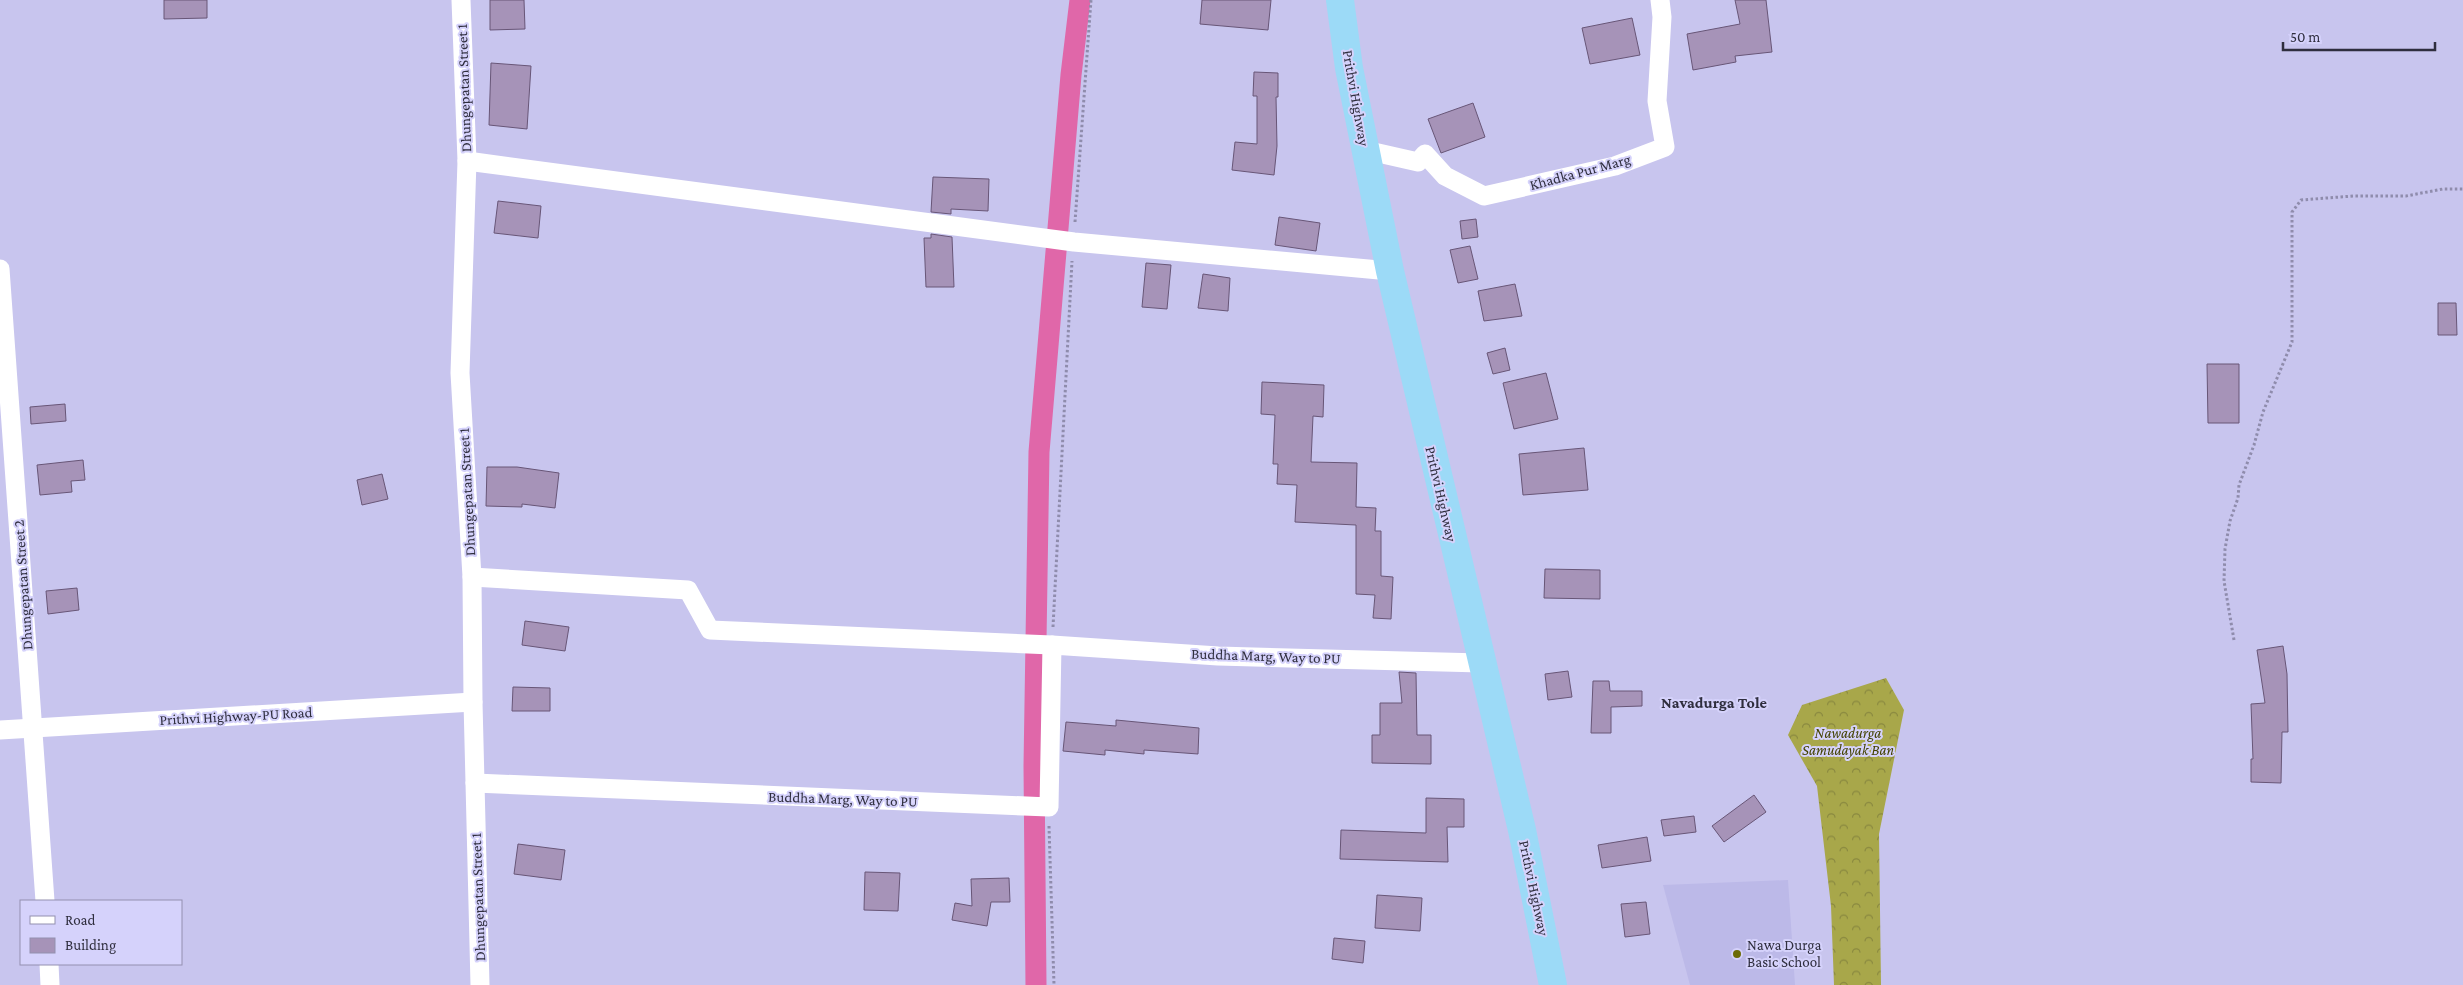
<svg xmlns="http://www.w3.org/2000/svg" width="2463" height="985" font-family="'Crimson Pro',serif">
<defs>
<pattern id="forest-crowns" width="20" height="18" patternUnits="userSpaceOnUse" patternTransform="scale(1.25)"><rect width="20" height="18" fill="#a8a74a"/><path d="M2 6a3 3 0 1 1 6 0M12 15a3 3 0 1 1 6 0" fill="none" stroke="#89883f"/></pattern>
</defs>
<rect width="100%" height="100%" fill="#c8c5ee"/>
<polygon fill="#bcb9e8" points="1788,880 1795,985 1690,985 1663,885"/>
<polygon fill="url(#forest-crowns)" points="1886,678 1904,710 1879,834 1881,985 1834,985 1831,906 1817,786 1788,735 1802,705"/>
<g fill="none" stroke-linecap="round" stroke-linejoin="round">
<polyline stroke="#e067a9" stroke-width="21" points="1036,985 1034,766 1039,452 1071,75 1080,0"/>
</g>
<g fill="#a693b8" stroke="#685677">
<polygon points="164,0 207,0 207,18 164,19"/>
<polygon points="490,0 524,0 525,29 490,30"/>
<polygon points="1202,0 1271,0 1268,30 1200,24"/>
<polygon points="1735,0 1766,0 1772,52 1735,56 1736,62 1693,70 1687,34 1740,24"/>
<polygon points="1632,18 1640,55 1590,64 1582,28"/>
<polygon points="491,63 531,66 527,129 489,125"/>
<polygon points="1254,72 1278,73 1278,97 1276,97 1277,146 1274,175 1232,170 1235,142 1257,144 1257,96 1253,96"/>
<polygon points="1473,103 1485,137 1441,153 1428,119"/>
<polygon points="933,177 989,179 988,211 951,209 951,214 931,212"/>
<polygon points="498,201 541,206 538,238 494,233"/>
<polygon points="1279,217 1320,223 1316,251 1275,245"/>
<polygon points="1476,219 1478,237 1462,239 1460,221"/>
<polygon points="931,234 952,237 954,287 926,287 924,238 931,238"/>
<polygon points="1470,246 1478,279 1458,283 1450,250"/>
<polygon points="1146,263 1171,265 1167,309 1142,307"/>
<polygon points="1203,274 1230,278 1228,311 1198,308"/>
<polygon points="1515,284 1522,316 1484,321 1478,291"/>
<polygon points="2438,303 2456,303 2457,335 2438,335"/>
<polygon points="1505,348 1510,370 1493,374 1487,353"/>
<polygon points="2207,364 2239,364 2239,423 2208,423"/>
<polygon points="1546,373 1558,419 1514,429 1503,383"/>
<polygon points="1262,382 1324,385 1323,417 1313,416 1311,462 1357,463 1356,507 1376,508 1375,531 1381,531 1381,576 1393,577 1391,619 1373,618 1375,595 1356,594 1356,525 1295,522 1297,485 1277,484 1278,464 1273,464 1275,415 1261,414"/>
<polygon points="65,404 66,421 31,424 30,407"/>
<polygon points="1584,448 1588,490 1523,495 1519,454"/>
<polygon points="83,460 85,480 71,481 72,492 40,495 37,465"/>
<polygon points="487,467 517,467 559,473 555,508 522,504 522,507 486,506"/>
<polygon points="382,474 388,499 362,505 357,480"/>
<polygon points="1545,569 1600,570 1600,599 1544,598"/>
<polygon points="77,588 79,610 48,614 46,591"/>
<polygon points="525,621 569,627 565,651 522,645"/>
<polygon points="2283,646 2287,674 2288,732 2282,732 2281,783 2251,782 2251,759 2253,759 2251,704 2265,703 2257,650"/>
<polygon points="1568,671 1572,697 1548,700 1545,674"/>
<polygon points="1399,672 1416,673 1417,735 1431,735 1431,764 1372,763 1372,735 1380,735 1380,703 1402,703"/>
<polygon points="1593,681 1609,681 1610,691 1642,691 1642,706 1611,707 1611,733 1591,733"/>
<polygon points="513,687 550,688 550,711 512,711"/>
<polygon points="1116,720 1199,728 1198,754 1144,750 1144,754 1105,750 1105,755 1063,751 1066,722 1116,726"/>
<polygon points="1754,795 1766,812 1724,842 1712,826"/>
<polygon points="1426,798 1464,799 1464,827 1447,827 1448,862 1340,859 1341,830 1426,833"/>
<polygon points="1694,816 1696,832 1664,836 1661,820"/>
<polygon points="1647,837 1651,861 1602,868 1598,845"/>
<polygon points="518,844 565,850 561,880 514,874"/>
<polygon points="865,872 900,873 898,911 864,910"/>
<polygon points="1009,878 1010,902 991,902 987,926 952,920 955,903 972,906 971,879"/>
<polygon points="1377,895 1422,898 1420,931 1375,928"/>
<polygon points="1646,902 1650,934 1625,937 1621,904"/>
<polygon points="1334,938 1365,941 1363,963 1332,959"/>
</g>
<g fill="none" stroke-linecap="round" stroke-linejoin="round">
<g stroke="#8f8cac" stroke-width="3" stroke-dasharray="2.5 2.5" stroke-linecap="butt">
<polyline points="1075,222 1091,0"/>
<polyline points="1053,627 1072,261"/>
<polyline points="2234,640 2224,581 2225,549 2230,521 2238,498 2239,485 2254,445 2263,412 2292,342 2292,212 2301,200 2353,196 2406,196 2443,189 2463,189"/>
<polyline points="1049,826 1054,985"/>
</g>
<g stroke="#fff" stroke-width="19">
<polyline points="461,0 467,161 460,373 472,577 473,702 480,985"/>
<polyline points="1365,150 1418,162 1425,154 1445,176 1484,196 1615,166 1665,147 1657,101 1662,17 1660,0"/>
<polyline points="467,161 1074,242 1390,271"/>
<polyline points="0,269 45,901"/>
<polyline points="472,577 688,590 710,630 1052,645"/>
<polyline points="0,730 473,702"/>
<polyline points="475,783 1049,807 1052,645 1218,656 1481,663"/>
<polyline points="49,964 50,985"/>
</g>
<polyline stroke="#9cdaf7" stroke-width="28" points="1340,0 1349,68 1390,271 1522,830 1553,985"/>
</g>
<circle fill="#6c6b07" stroke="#d5d2fb" stroke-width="2" cx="1737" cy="954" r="5"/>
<g text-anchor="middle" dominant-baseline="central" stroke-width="4" stroke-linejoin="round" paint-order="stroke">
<g font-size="15" fill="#2f2e3e" stroke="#d5d2fb">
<text transform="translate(464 88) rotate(-92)">Dhungepatan Street 1</text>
<text transform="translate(1356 98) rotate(80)">Prithvi Highway</text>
<text transform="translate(1580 172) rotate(-15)">Khadka Pur Marg</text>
<text transform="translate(467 492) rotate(-93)">Dhungepatan Street 1</text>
<text transform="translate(1441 494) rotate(77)">Prithvi Highway</text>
<text transform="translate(23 585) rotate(-94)">Dhungepatan Street 2</text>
<text transform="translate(1266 656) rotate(2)">Buddha Marg, Way to PU</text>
<text transform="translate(236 716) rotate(-3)">Prithvi Highway-PU Road</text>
<text transform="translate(843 799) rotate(2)">Buddha Marg, Way to PU</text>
<text transform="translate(1534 888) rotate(78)">Prithvi Highway</text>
<text transform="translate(478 897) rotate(-92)">Dhungepatan Street 1</text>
</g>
<g font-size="15" font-style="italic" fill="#444303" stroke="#d5d2fb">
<text x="1848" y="733">Nawadurga<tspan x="1848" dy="17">Samudayak Ban</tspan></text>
</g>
<g font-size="15" fill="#2f2e3e" stroke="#d5d2fb" text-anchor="start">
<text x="1747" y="945">Nawa Durga<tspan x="1747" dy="17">Basic School</tspan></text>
</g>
<g font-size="16" font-weight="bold" fill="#2f2e3e" stroke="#d5d2fb">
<text x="1714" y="702">Navadurga Tole</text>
</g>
</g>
<rect x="20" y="900" width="162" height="65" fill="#d5d2fb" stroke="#9390af"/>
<rect x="30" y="916" width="25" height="8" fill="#ffffff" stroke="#9390af"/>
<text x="65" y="925" font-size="15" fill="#2f2e3e">Road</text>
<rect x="30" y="938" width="25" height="15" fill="#a693b8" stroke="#9390af"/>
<text x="65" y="950" font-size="15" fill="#2f2e3e">Building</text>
<path d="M2283 42v8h152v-8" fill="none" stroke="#2f2e3e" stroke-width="2.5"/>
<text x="2290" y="42" font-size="15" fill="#2f2e3e" stroke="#d5d2fb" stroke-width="4" paint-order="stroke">50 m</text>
</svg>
